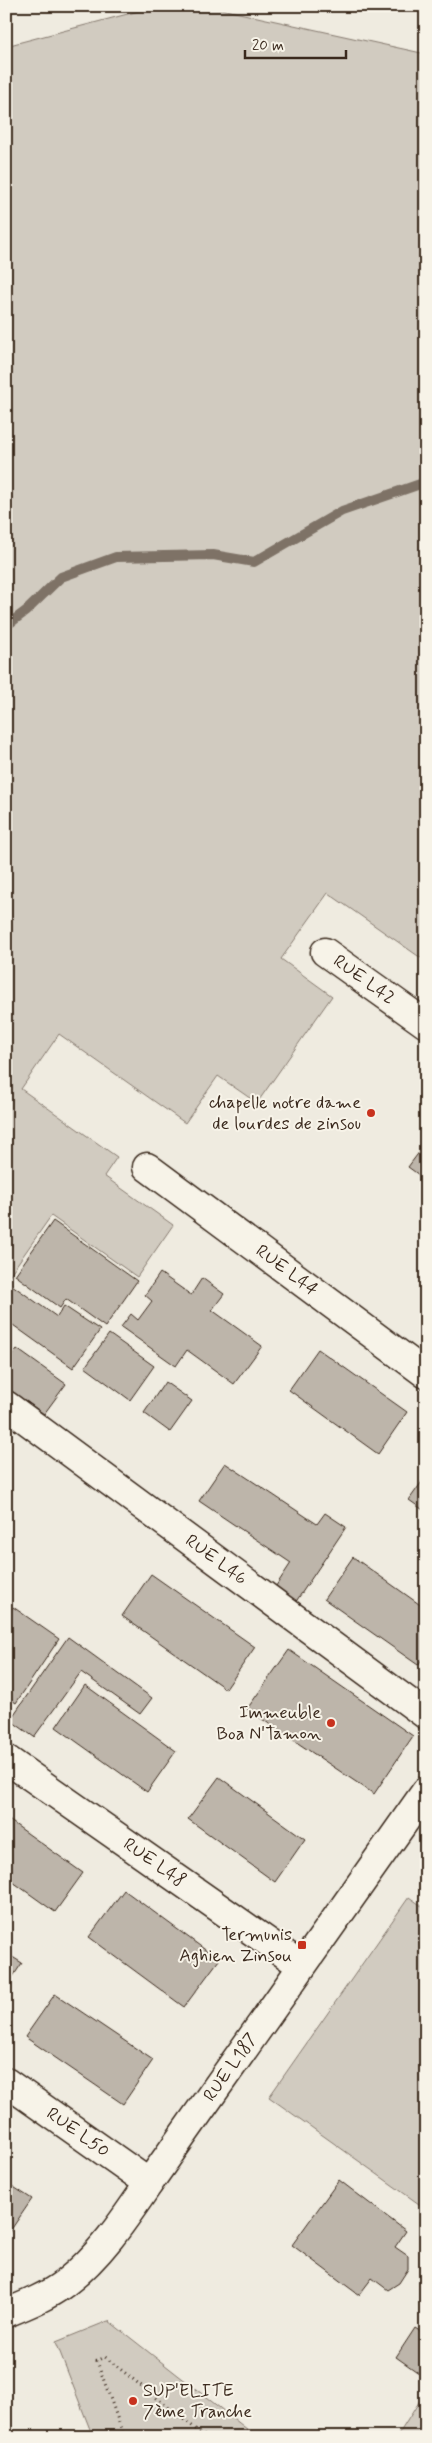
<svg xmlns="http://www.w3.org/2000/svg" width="432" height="2443" font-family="Mynerve,sans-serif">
<rect width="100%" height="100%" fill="#efebe0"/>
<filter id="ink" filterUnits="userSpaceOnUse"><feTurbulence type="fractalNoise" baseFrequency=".02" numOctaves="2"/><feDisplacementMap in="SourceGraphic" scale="10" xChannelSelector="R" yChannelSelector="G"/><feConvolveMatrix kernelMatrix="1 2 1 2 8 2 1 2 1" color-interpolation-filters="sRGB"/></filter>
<g filter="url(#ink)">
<g fill="#d1cbc0" stroke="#867a6f">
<polygon points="158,6 207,6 426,54 426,951 421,958 328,893 281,959 332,996 257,1103 218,1076 185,1123 59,1034 21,1089 117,1157 104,1176 173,1225 137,1277 51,1216 6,1280 6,46"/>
<polygon points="409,1897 426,1909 426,2209 269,2097"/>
<polygon points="108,2321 109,2321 257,2437 93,2437 56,2342"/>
<polygon points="426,2391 426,2437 397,2437"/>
</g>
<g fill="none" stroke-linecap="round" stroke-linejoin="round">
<polyline stroke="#7e7266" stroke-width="10" points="6,626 26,611 61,577 116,557 213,555 254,562 342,511 426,482"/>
</g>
<g fill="#bdb5aa" stroke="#3b2a1e">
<polygon points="426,1143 426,1180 408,1167"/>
<polygon points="53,1221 137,1281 105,1327 66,1299 60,1308 15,1275"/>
<polygon points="160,1273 191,1295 202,1278 224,1294 212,1310 262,1346 234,1384 187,1350 176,1366 121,1327 131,1314 138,1320 152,1301 145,1295"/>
<polygon points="12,1285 57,1317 64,1306 100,1330 73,1368 6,1320 6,1294"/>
<polygon points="109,1334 154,1366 130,1400 85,1367"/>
<polygon points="17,1349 66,1384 44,1414 6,1387 6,1363"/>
<polygon points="318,1349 407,1412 378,1454 289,1390"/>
<polygon points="165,1382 192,1401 170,1432 144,1413"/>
<polygon points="225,1463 317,1524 325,1513 346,1527 293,1606 272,1592 291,1563 199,1501"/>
<polygon points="426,1476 426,1512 409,1500"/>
<polygon points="353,1557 426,1609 426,1654 418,1665 324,1599"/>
<polygon points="151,1574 255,1647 226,1689 122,1616"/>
<polygon points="13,1607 59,1639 16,1703 6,1696 6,1618"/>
<polygon points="68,1637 152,1698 140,1714 81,1672 34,1737 10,1720"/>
<polygon points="289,1650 413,1736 374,1794 247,1709"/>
<polygon points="85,1685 176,1751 147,1792 56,1727"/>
<polygon points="219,1777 305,1839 275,1882 188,1819"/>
<polygon points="6,1818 83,1873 55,1912 6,1877"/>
<polygon points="124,1890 219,1960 184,2007 89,1937"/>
<polygon points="6,1953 22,1963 6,1987"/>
<polygon points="55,1994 153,2060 123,2104 25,2037"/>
<polygon points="339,2180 406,2231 395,2247 408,2256 408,2269 399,2283 388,2290 372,2278 359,2295 292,2245"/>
<polygon points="6,2182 32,2199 6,2237"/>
<polygon points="415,2328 426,2335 426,2372 423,2376 396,2357"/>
</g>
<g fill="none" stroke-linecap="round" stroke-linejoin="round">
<defs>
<g id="minor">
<path id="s1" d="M325,952L426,1024"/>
<path id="s2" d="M147,1167L426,1374"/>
<path id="s3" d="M6,1405L426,1715"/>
<path id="s4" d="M6,1759L302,1966"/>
<path id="s5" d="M6,2082L149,2183"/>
<path id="s6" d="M6,2313C26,2305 48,2296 65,2283C100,2256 124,2220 149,2183L426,1791"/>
</g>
</defs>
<use href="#minor" stroke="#3b2a1e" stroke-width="31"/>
<polyline stroke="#3b2a1e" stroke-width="3" stroke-dasharray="1 4" stroke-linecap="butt" points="124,2437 97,2361 105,2357 206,2437"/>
<use href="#minor" stroke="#f7f3e8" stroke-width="28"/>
</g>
</g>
<g fill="#c8321e" stroke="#f7f3e8" stroke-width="2">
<circle cx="371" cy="1113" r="5"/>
<circle cx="331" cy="1723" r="5"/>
<rect x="297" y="1940" width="10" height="10" rx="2.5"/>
<circle cx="133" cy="2401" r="5"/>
</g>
<g text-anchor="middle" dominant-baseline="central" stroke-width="4" stroke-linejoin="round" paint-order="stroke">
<g font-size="18" fill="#3b2a1e" stroke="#f7f3e8">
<text stroke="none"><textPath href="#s1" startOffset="48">RUE L42</textPath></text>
<text stroke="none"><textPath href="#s2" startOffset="174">RUE L44</textPath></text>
<text stroke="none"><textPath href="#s3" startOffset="261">RUE L46</textPath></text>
<text stroke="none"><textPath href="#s4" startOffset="181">RUE L48</textPath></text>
<text stroke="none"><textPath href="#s6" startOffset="339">RUE L187</textPath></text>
<text stroke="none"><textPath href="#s5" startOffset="88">RUE L50</textPath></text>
</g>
<g font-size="18" fill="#3b2a1e" stroke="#f7f3e8" text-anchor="end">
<text x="361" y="1103">chapelle notre dame<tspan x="361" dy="21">de lourdes de zinsou</tspan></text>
<text x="321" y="1713">Immeuble<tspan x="321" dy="21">Boa N'Tamon</tspan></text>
<text x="292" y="1935">Termunis<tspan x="292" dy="21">Aghien Zinsou</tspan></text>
<text x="143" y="2391" text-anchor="start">SUP'ELITE<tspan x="143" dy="21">7ème Tranche</tspan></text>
</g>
</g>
<rect width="432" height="2443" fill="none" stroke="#f7f3e8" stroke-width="25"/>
<rect x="12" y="12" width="407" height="2418" fill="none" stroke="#3b2a1e" stroke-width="2" filter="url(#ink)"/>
<path d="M245 50v8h101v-8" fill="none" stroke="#3b2a1e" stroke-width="2.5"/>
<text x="252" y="50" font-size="15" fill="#3b2a1e" stroke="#f7f3e8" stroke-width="4" paint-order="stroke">20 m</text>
</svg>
